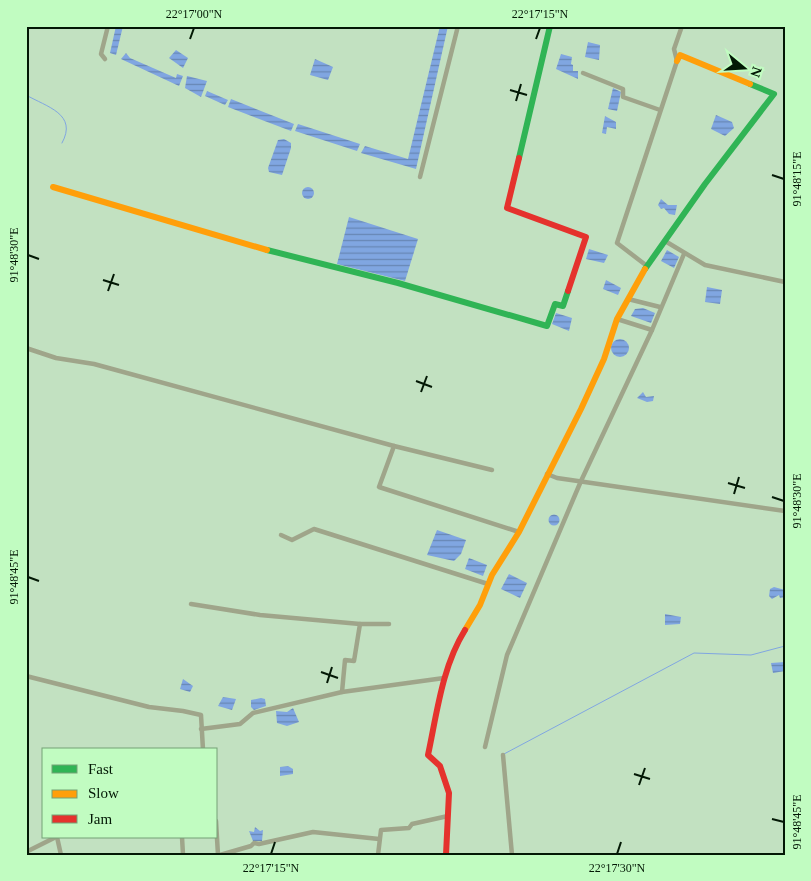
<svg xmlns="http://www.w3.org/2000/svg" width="811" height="881" font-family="Georgia,serif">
<defs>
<pattern id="water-rules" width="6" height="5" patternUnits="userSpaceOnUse" patternTransform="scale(1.25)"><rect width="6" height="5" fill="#80a6e1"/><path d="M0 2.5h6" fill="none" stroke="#6786b4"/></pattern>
</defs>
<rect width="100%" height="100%" fill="#c2e1c1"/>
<g fill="url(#water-rules)">
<polygon points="116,26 123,26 116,55 110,53"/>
<polygon points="440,26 448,26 416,169 361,153 365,146 408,159"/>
<polygon points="588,42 600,45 599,60 585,57"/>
<polygon points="176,50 188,58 183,68 169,58"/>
<polygon points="126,53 130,58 176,78 177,74 183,76 179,86 121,59"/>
<polygon points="561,54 572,57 571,64 573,65 573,71 578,71 578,79 556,69"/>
<polygon points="315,59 333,67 328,80 310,75"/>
<polygon points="187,76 207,81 201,97 185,88"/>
<polygon points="613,88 621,92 617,111 608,109"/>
<polygon points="207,91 228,100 225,105 205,96"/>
<polygon points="231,99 294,124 291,131 228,107"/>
<polygon points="716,115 732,122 734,128 725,136 711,129"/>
<polygon points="605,116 616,122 616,129 607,127 606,134 602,133"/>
<polygon points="298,124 360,144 357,151 295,131"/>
<polygon points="284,139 291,143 291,148 282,175 269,172 268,168 278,140"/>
<circle cx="308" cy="193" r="6"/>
<polygon points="661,199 668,205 677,205 675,215 669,214 664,208 661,209 658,205"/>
<polygon points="349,217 418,239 405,281 337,264"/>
<polygon points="589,249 608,255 604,263 586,259"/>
<polygon points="667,250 679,257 674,268 661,261"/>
<polygon points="606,280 621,288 618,295 603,289"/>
<polygon points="707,287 722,290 720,304 705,302"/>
<polygon points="643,308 655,313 651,323 631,316 635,309"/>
<polygon points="556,313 572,318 569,331 552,324"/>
<circle cx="620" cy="348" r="9"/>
<polygon points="643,392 646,397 654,396 653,401 647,402 637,398"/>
<circle cx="554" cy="520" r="5.5"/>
<polygon points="437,530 466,540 461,554 454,561 427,555"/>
<polygon points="469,558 487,565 483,576 465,569"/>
<polygon points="509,574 527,583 520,598 501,589"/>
<polygon points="774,587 785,590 785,597 780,598 779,595 772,599 769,596 770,589"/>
<polygon points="665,614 681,617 680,624 665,625"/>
<polygon points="785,662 785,671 773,673 771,663"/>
<polygon points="183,679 193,686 190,692 180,689"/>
<polygon points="223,697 236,699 232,710 218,706"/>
<polygon points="261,698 265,699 266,706 254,710 251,707 251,700"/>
<polygon points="293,708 299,722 287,726 277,723 276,711 287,712"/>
<polygon points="288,766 293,769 293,774 280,776 280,767"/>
<polygon points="255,827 260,831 263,830 262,841 253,841 249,831 254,832"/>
</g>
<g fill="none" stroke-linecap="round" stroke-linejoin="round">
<g stroke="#80a6e1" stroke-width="1">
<path d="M26,95C47,107 78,114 62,143"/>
<polyline points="504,754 694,653 751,655 785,646"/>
</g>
<g stroke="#9fa58a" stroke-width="4.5">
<polyline points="105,59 101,54 108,26"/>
<polyline points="583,73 623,89 623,97 660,110"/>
<polyline points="420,177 458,26"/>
<polyline points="665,241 705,265 785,282"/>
<polyline points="647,266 617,243 677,61 674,49 682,26"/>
<polyline points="628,299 660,307"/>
<polyline points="617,319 652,330"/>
<polyline points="26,348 56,358 94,364 394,446 379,487 519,532"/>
<polyline points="394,446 492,470"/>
<polyline points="547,474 557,478 785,511"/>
<polyline points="281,535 292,540 314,529 488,584"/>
<polyline points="191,604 260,615 360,624 389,624"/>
<polyline points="26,676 149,707 183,711 201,715 203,750"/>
<polyline points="342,692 345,660 354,661 360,624"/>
<polyline points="201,729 240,724 253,713 342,692 444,678"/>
<polyline points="485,747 507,655 581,481 652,330 684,254"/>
<polyline points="503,755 512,855"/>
<polyline points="216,821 218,855"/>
<polyline points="57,837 61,855"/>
<polyline points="182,837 183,855"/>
<polyline points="26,852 56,837"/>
<polyline points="220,855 251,846 254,843 259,844 313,832 379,839"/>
<polyline points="378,855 381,830 409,828 412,824 448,816"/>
</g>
<g stroke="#30b455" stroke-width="6">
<polyline points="519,158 550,26"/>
<polyline points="267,250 398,283 547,326 555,304 563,306 568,291"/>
<polyline points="645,269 705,184 774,94 750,84"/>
</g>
<g stroke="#ff9f0a" stroke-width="6">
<polyline points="677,61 680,55 750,84"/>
<polyline points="53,187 267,250"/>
<polyline points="465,630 480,605 492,575 519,532 581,409 604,359 617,319 645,269"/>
</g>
<g stroke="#e5322d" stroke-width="6">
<polyline points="519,158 507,208 586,237 568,291"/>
<path d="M446,855L449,793L440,766L428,755C437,713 442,667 465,630"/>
</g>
</g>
<path fill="none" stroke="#031805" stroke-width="2" d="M190,39L194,28M536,39L540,28M510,90L527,95M516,101L521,84M772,175L784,179M28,255L39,259M103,280L119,285M108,291L114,274M416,381L432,387M421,392L427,376M728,483L745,488M734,494L739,477M772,497L784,501M28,577L39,581M321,672L338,678M327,683L332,667M634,774L650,779M639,785L645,768M772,819L784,822M271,854L275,842M617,854L621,842"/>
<rect width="811" height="881" fill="none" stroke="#c1fcc1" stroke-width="55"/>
<rect x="42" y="748" width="175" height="90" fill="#c1fcc1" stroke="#75a176"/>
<rect x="52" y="765" width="25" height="8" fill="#30b455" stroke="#75a176"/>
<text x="88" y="774" font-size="15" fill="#031805">Fast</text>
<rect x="52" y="790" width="25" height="8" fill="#ff9f0a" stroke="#75a176"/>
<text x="88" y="798" font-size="15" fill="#031805">Slow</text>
<rect x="52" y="815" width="25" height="8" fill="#e5322d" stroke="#75a176"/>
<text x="88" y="824" font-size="15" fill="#031805">Jam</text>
<g transform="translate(744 68) rotate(108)" stroke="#c1fcc1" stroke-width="4" paint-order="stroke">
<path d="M0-4L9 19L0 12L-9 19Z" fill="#031805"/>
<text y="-8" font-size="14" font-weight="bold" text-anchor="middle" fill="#031805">N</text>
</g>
<rect x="28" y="28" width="756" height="826" fill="none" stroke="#031805" stroke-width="2"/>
<g font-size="12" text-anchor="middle" fill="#031805">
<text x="194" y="18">22°17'00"N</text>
<text x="540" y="18">22°17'15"N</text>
<text transform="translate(797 179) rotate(-90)" y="4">91°48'15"E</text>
<text transform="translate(14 255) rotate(-90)" y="4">91°48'30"E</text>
<text transform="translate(797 501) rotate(-90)" y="4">91°48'30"E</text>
<text transform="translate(14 577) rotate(-90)" y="4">91°48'45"E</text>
<text transform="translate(797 822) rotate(-90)" y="4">91°48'45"E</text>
<text x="271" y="872">22°17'15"N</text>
<text x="617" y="872">22°17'30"N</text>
</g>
</svg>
